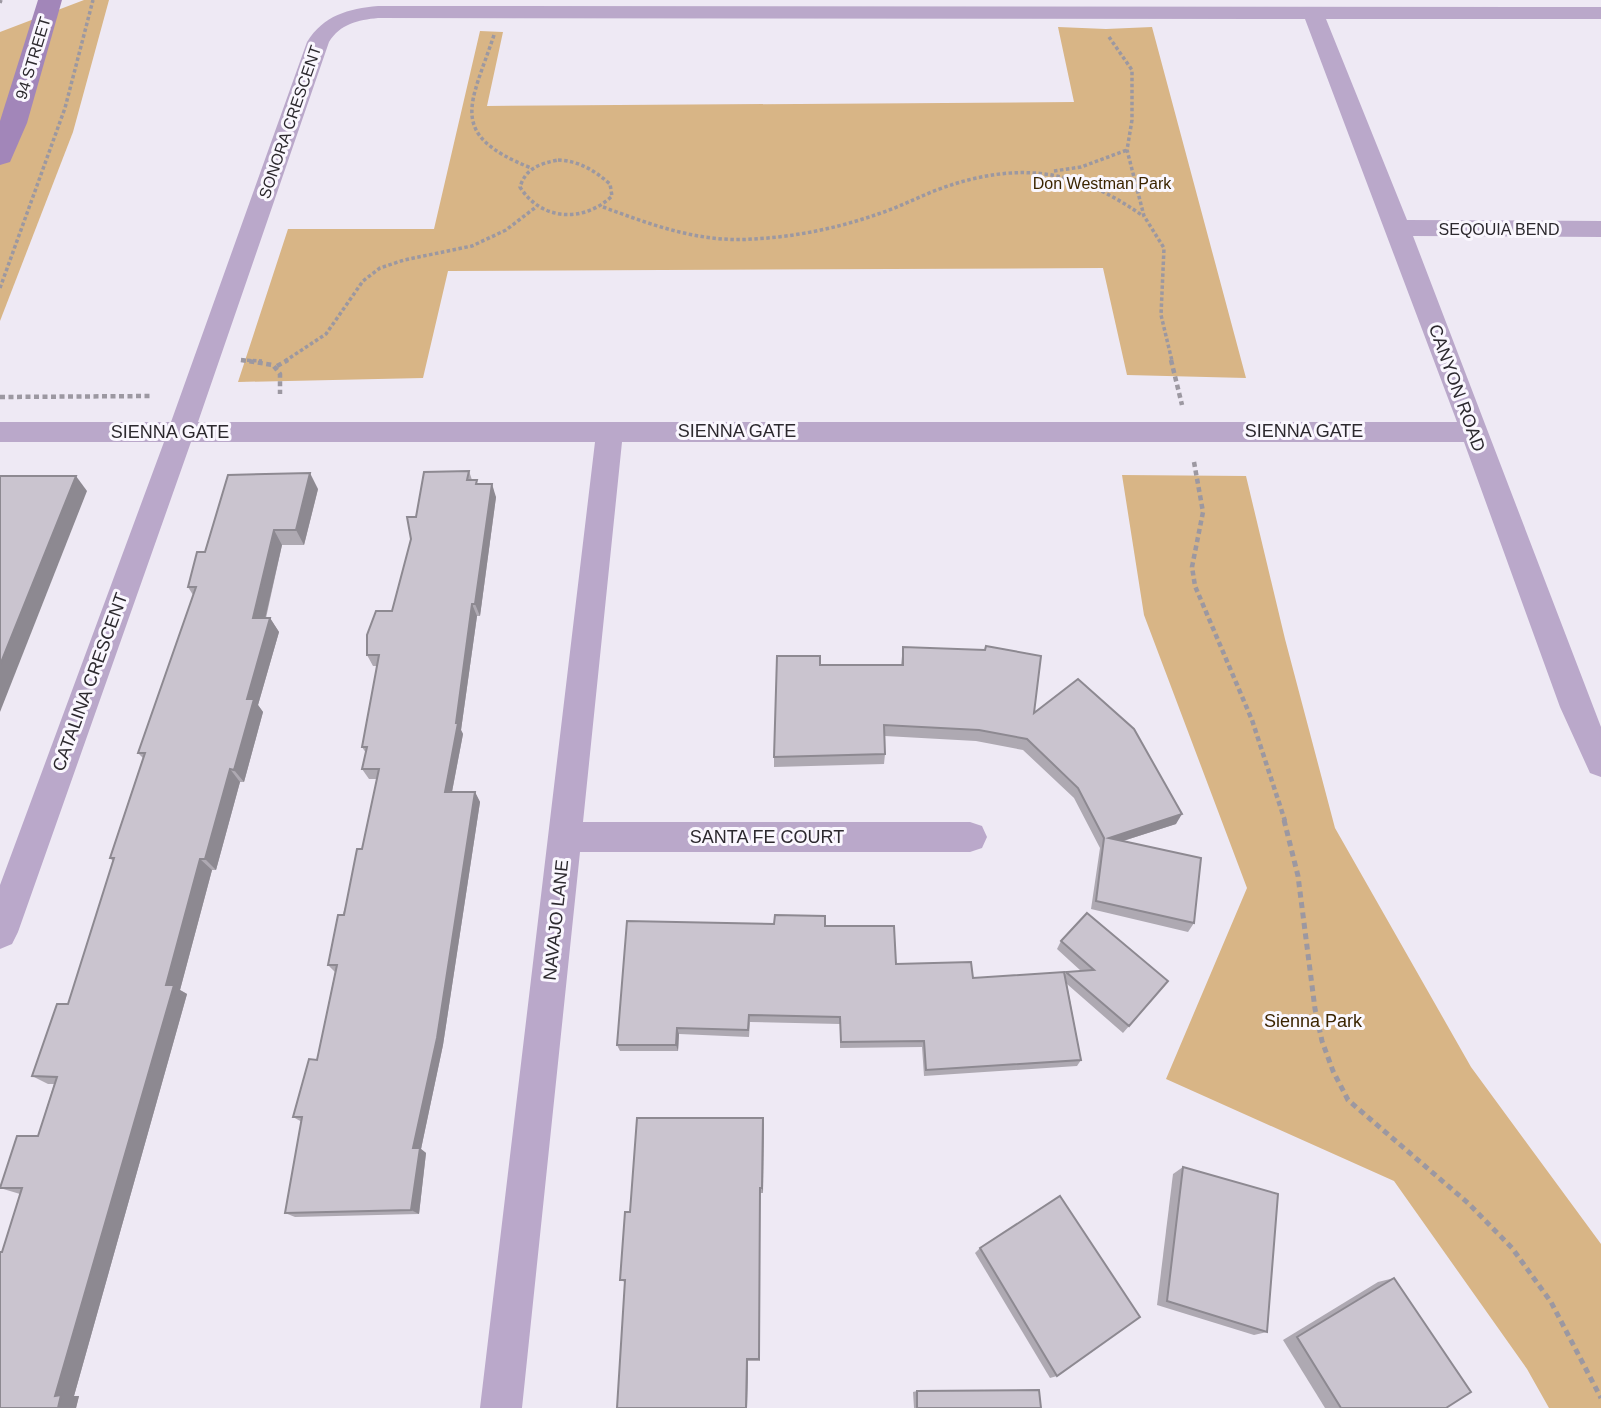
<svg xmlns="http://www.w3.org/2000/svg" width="1601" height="1408" font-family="Helvetica,sans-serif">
<rect width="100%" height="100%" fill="#eee9f4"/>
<g fill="#d8b586">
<polygon points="84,0 109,0 73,132 0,321 0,32"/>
<polygon points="1058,27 1106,29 1152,27 1246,378 1127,375 1103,268 448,271 423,378 238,382 288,229 434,229 480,31 503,32 487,106 1074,102"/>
<polygon points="1122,475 1246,476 1285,639 1335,828 1471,1067 1601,1244 1601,1408 1549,1408 1527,1369 1394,1181 1166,1079 1247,888 1144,615"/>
</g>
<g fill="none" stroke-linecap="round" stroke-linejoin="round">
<g stroke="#9c98a1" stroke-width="3.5" stroke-dasharray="3.5 2.5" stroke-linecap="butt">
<polyline points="0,3 1,0"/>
<path d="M494,35C471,105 446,134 531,168"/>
<polyline points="1109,37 1132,70 1132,120 1127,150 1144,216 1164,248 1161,315 1172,361"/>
<path d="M558,160C579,161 594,170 610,184L612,196C584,223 541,221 520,187C526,168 539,164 558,160Z"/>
<polyline points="1054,171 1081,167 1127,150"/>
<path d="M603,207C652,225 700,243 753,239C795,237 838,228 878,214C900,207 920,196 942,188C1019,161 1077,169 1143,216"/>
<polyline points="0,288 65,108 93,0"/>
<polyline points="241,360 262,361"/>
<polyline points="285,361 326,334 363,281 380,268 404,260 472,246 506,230 536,207"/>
</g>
<g stroke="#9c98a1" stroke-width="4.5" stroke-dasharray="5 3.5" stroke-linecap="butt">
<polyline points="241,360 273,365 280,374 280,394"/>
<polyline points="1171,360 1182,405"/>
<polyline points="277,366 288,360"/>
<polyline points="0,397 153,396"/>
<polyline points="1194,462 1203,512 1192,567 1195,586 1252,720 1285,821"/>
</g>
<polyline stroke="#9c98a1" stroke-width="5" stroke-dasharray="6 4.5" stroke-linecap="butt" points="1284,820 1298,876 1315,1009 1322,1041 1333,1071 1348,1100 1468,1203 1512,1248 1551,1302 1601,1398"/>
<path fill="#baa8ca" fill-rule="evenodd" d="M378,6L1601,7V19H1326L1407,220L1601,221V237L1413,236L1601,727V777L1590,773L1560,707L1464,442H622L583,822H970L982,826L987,837L982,848L970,852H580L522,1408H480L595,442H191L18,932L12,944L0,949V885L164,442H0V422H171L307,42C324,15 348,9 378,6ZM378,18L1305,19L1457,422H198L329,42C340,24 358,20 378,18Z"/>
<polygon fill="#a286b9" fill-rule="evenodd" points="38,0 62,0 27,123 10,162 0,165 0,121"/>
</g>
<g fill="#aea9b2">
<polygon points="469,471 472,480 496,497 480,616 477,616 461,730 463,734 452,792 475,792 480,802 443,1045 421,1149 426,1153 419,1214 295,1217 285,1213 302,1122 293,1117 317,1060 335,972 328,965 362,849 377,779 369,779 362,769 366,753 362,747 377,666 373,666 367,655 392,611 411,539"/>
<polygon points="318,489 304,545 282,545 266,618 270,618 279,632 258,705 263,712 244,782 240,782 216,870 212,870 180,990 187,994 74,1396 79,1396 76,1408 2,1252 20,1194 0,1188 38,1136 54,1084 48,1084 32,1076 68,1004 113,861 110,858 143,758 138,753 193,595 188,587 205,552"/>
<polygon points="903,647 1034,713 1176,824 1123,841 1194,923 1188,932 1091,909 1100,848 1074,798 1023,750 976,741 885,736 885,754 884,764 774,767 774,757 820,665 901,665"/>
<polygon points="825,926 896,964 973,978 1065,974 1066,972 1081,971 1057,949 1061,941 1168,981 1123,1033 1067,984 1081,1060 1077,1066 924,1076 922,1047 840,1048 840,1024 750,1022 749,1037 679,1034 678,1051 620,1051 617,1045"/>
<polygon points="763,1118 763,1193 760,1193 760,1361 748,1361 747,1408 617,1408 625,1282 620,1280 630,1212"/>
<polygon points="1183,1167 1267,1332 1254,1335 1157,1305 1173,1174"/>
<polygon points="980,1248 1057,1376 1050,1378 975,1253"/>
<polygon points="1394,1278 1446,1408 1325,1408 1283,1340 1378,1282"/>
<polygon points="917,1391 1041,1408 914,1408 913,1392"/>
</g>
<g fill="#8d8991">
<polygon points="310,473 318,489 304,545 296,530"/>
<polygon points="76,476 87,491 0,712 0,665"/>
<polygon points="492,484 496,497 480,616 475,604"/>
<polygon points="274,530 282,545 262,632 253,618"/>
<polygon points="472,604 477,616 461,730 463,734 450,802 445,792"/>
<polygon points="270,618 279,632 258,705 263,712 244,782 234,770 247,699"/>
<polygon points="230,769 240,782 216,870 205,859"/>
<polygon points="475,792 480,802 443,1045 421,1149 426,1153 419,1214 411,1210 413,1148"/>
<polygon points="1182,814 1176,824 1104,847 1109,838"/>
<polygon points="200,859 212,870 180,990 187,994 74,1396 79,1396 76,1408 58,1408 55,1396"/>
<polygon points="677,1028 679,1034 678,1051 676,1045"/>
<polygon points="763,1118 764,1124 763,1193 762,1188"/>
<polygon points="760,1188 760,1361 759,1359"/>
<polygon points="747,1359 748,1361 747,1408 746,1408"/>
</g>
<g fill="#cac4cf" stroke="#8d8991" stroke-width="2">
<polygon points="469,471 467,480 477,480 476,484 492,484 475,604 472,604 456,723 458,723 445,792 475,792 437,1038 413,1148 420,1148 411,1210 285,1213 302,1117 293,1117 309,1059 317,1060 337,965 328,965 338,915 344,915 357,849 362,849 379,769 362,769 367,747 362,747 379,655 367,655 367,635 376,611 392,611 411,539 407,517 416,517 424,472"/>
<polygon points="310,473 296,530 274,530 253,618 270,618 247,699 254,699 234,770 230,769 205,859 200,859 166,985 174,985 55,1396 61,1395 58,1408 0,1408 0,1252 2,1252 22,1188 0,1188 17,1136 38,1136 57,1077 32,1076 57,1004 68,1004 114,858 110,858 145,753 138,753 196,587 188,587 197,552 205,552 228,475"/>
<polygon points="0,476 76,476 0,665"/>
<polygon points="986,646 1041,656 1034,713 1078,679 1134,729 1182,814 1109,838 1201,858 1194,923 1096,901 1104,838 1078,788 1027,739 979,730 884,725 885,754 774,757 777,656 820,656 820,665 903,665 903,647 985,650"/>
<polygon points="1087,913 1168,981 1129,1026 1066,972 1094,970 1061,941"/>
<polygon points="775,915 825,916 825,926 894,926 896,964 971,962 973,978 1064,972 1081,1060 926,1070 924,1041 841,1042 840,1017 749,1015 748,1030 677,1028 676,1045 617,1045 627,921 774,924"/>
<polygon points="637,1118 763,1118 762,1188 760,1188 759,1359 747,1359 746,1408 617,1408 625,1280 620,1280 625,1212 630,1212"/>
<polygon points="1183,1167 1278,1194 1267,1332 1167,1301"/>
<polygon points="1060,1196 1140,1317 1057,1376 980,1248"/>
<polygon points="1394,1278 1471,1392 1446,1408 1341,1408 1297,1337"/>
<polygon points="1039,1390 1041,1408 917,1408 917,1391"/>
</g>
<g text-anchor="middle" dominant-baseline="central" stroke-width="6" stroke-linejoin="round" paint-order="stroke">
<g font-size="16" fill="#2c292e" stroke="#faf7fe">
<text transform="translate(33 58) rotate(-73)">94 STREET</text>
<text transform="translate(290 122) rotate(-71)">SONORA CRESCENT</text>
<text x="1499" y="229">SEQOUIA BEND</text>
</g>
<g font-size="16" fill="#3b2501" stroke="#faf7fe">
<text x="1102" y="183">Don Westman Park</text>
</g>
<g font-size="18" fill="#2c292e" stroke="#faf7fe">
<text transform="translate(1457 388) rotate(70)">CANYON ROAD</text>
<text x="737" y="431">SIENNA GATE</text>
<text x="1304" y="431">SIENNA GATE</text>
<text x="170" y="432">SIENNA GATE</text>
<text transform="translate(90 682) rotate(-70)">CATALINA CRESCENT</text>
<text x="767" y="837">SANTA FE COURT</text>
<text transform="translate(556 920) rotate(-84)">NAVAJO LANE</text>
</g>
<g font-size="18" fill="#3b2501" stroke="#faf7fe">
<text x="1313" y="1021">Sienna Park</text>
</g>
</g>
</svg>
